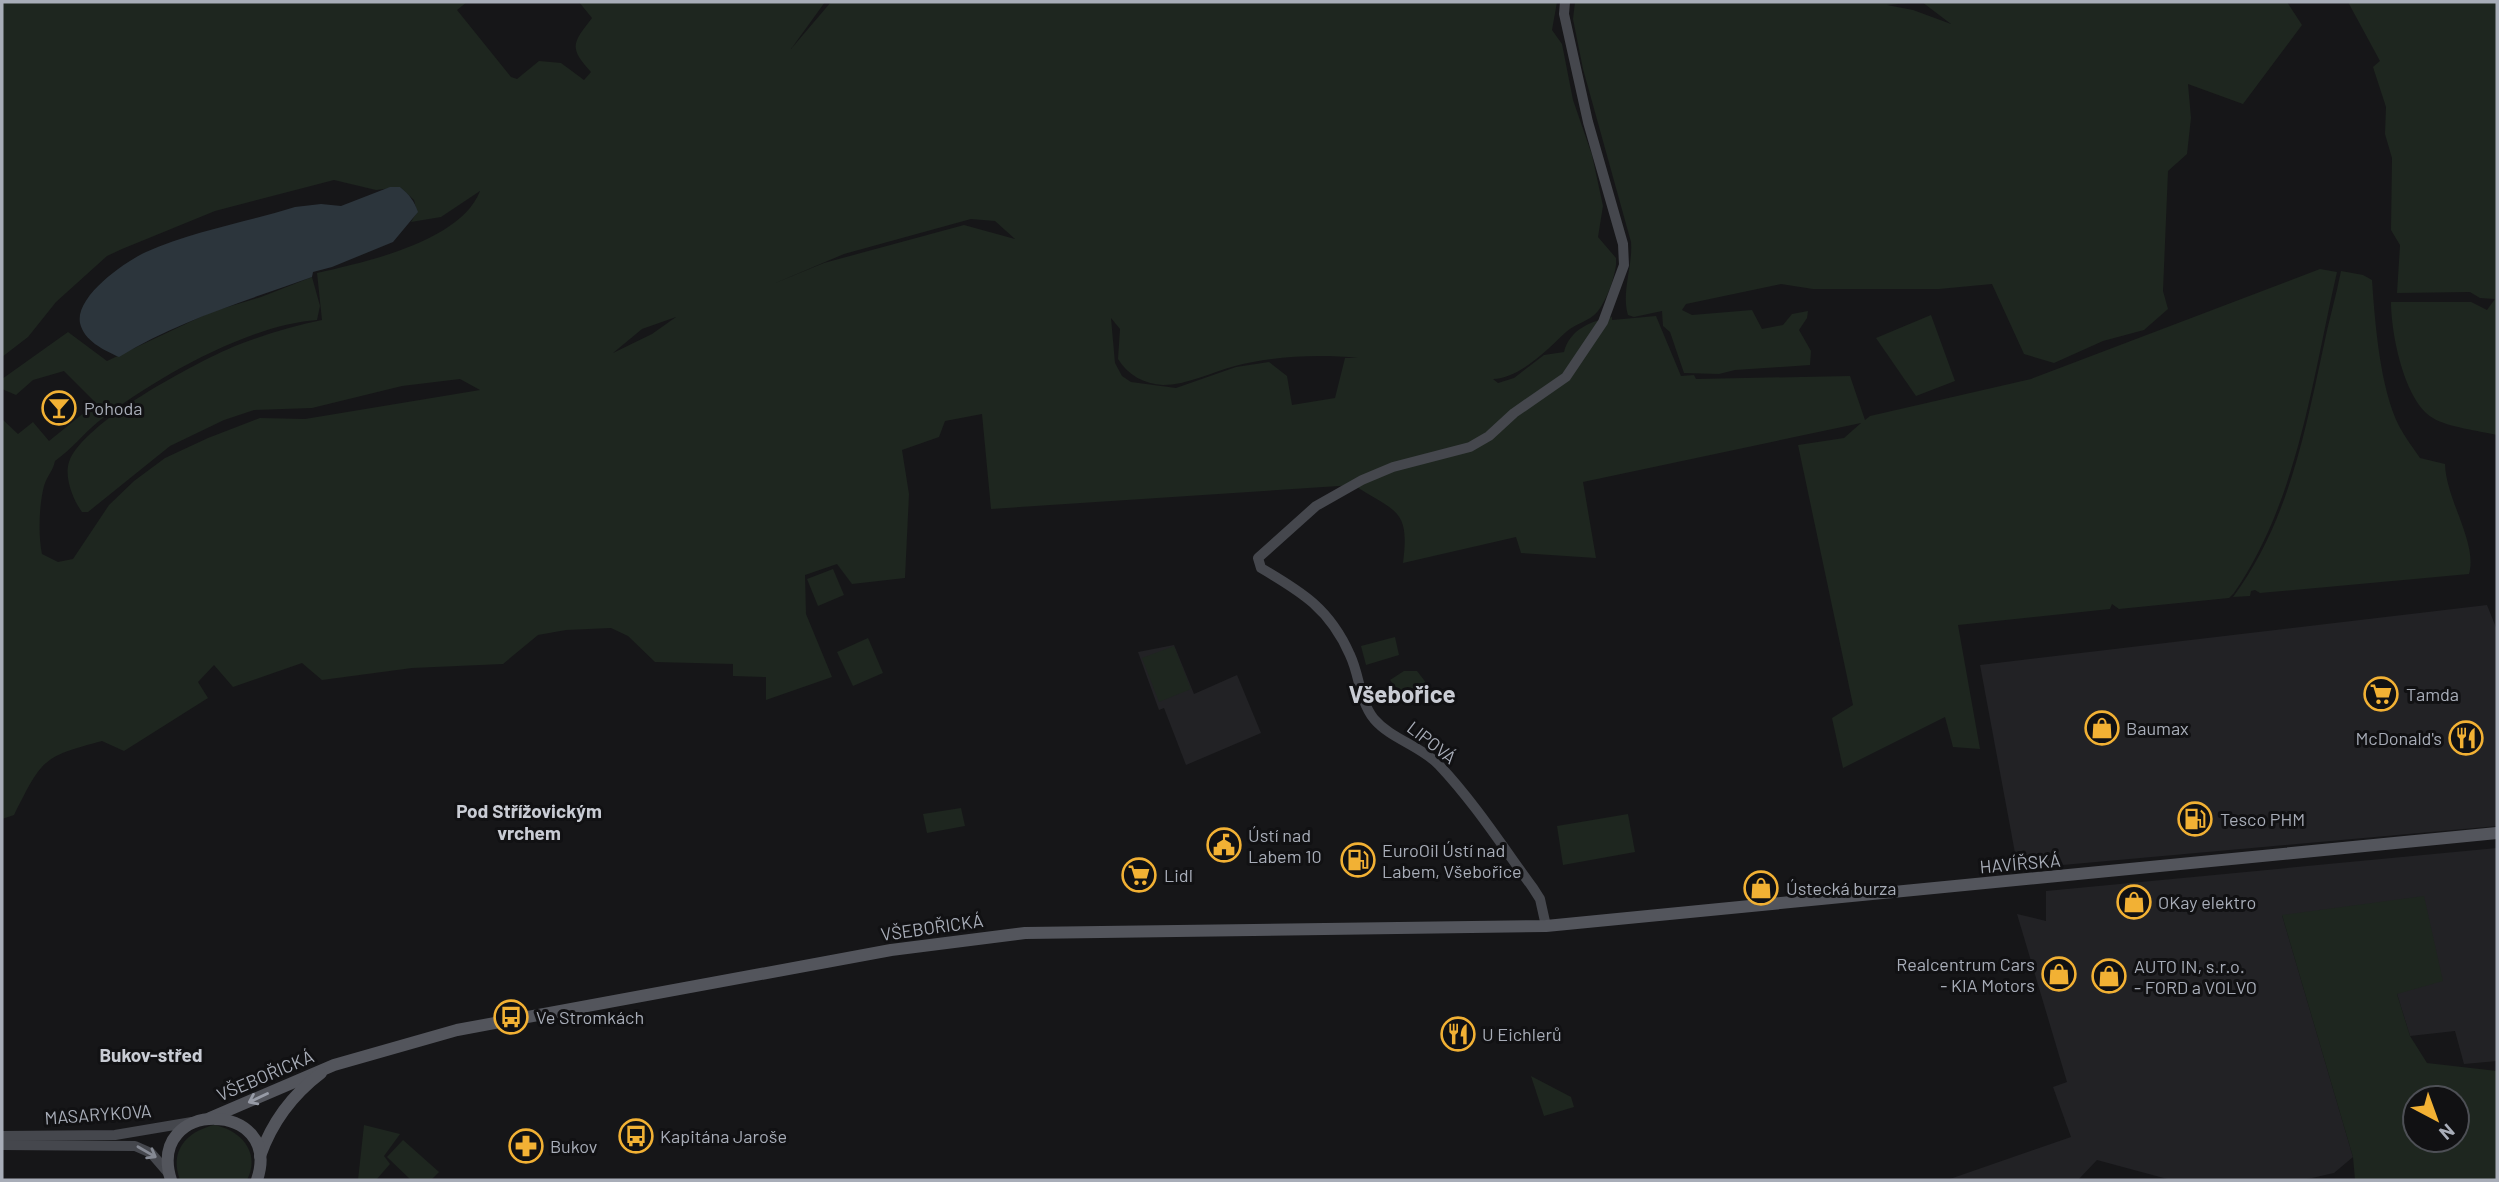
<svg xmlns="http://www.w3.org/2000/svg" width="2499" height="1182" font-family="Barlow,sans-serif">
<rect width="100%" height="100%" fill="#161618"/>
<g fill="#222225">
<polygon points="2487,605 2497,630 2497,826 2018,869 1980,665"/>
<polygon points="1174,645 1194,694 1237,675 1261,733 1186,765 1164,708 1159,710 1138,652"/>
<polygon points="2497,848 2497,1061 2464,1064 2455,1031 2410,1036 2397,994 2282,915 2353,1157 2334,1173 2303,1180 2171,1180 2097,1160 2078,1180 1947,1180 2071,1137 2053,1087 2067,1082 2017,914 2046,921 2046,891"/>
</g>
<g fill="#1e261f" fill-rule="evenodd">
<path d="M2,2H467L457,10L511,77L517,79L539,61L561,63L584,80L591,72C568,47 573,43 592,18L579,2H825L791,49L831,2H1557L1552,30L1562,44L1573,100L1592,155L1603,206L1598,237L1616,258V265C1614,280 1607,299 1598,311C1589,322 1576,323 1566,332C1548,349 1520,378 1493,379L1498,383L1514,378L1544,355L1564,352C1570,329 1591,321 1612,317V320L1656,316L1681,376L1694,375L1696,379L1850,376L1865,420L1870,416L2031,379L2320,269L2337,272C2312,381 2298,500 2234,593L2229,598L2119,609L2112,604L2110,609L1958,625L1980,749L1953,747L1945,717L1843,768L1832,718L1853,705L1798,445L1844,438L1861,423L1583,482L1596,558L1521,553L1516,537L1403,563C1410,508 1396,513 1354,485L991,509L982,414L945,421L939,437L902,450L909,494L905,578L852,584L837,564L805,575L806,614L832,677L766,700V677L733,676V664L655,662L628,636L611,628L566,630L538,635L503,664L412,668L322,680L302,663L233,687L214,665L198,682L208,698L124,751L102,741C41,757 42,760 14,815L2,819V419L18,434L33,422L49,441L96,403L64,371L33,380L16,395L2,389V379L68,332L107,361L211,312L261,297L312,277L320,306L317,320C247,325 154,379 99,421C83,434 72,449 55,461C53,471 47,476 44,486C39,505 38,535 42,554L58,562L73,559L109,505L134,481L165,458L208,438L260,418L305,419L480,390L460,379L402,386L312,408L254,410L224,420L170,446L88,512H82C73,500 64,477 69,462C83,422 195,363 235,346C263,335 293,326 322,320L317,273C366,262 461,241 480,191L441,217L411,222L417,212L414,200L400,187L376,190L334,180L215,211L122,249L107,256L56,302L28,337L2,357ZM971,219L995,221L1015,239L964,225L824,263L773,284L844,254ZM676,317L652,334L613,353L642,329ZM1111,318L1120,329L1118,359C1128,375 1144,384 1163,385C1187,385 1212,372 1235,366C1274,356 1319,354 1358,358H1345L1335,398L1292,405L1287,376L1269,362L1236,367L1176,388L1131,382L1122,376L1115,363Z"/>
<path d="M1575,2H2287L2302,25L2243,104L2188,84L2191,118L2187,154L2168,171L2163,291L2168,309L2144,330L2103,341L2054,363L2024,354L1992,284L1939,289H1813L1781,284L1686,304L1682,310L1692,315L1752,310L1762,329L1783,325L1792,314L1808,311L1807,318L1799,330L1811,351L1810,365L1735,370L1719,374L1684,373L1670,332L1663,326L1662,311L1634,317L1628,315C1621,292 1633,266 1631,242L1583,69L1573,19ZM1922,2L1951,24L1913,10L1887,5Z"/>
<path d="M2348,2H2497V435C2480,431 2447,427 2433,418C2404,401 2391,333 2391,302H2471L2487,310L2495,299L2480,298L2470,292L2397,293L2400,245L2391,230L2392,158L2385,134L2386,107L2373,67L2380,61Z"/>
<path d="M2341,271L2363,275L2372,280C2375,323 2380,388 2399,426C2405,437 2413,448 2420,458L2445,464C2446,500 2478,543 2469,574L2260,593L2255,590L2251,591L2250,596L2233,597C2287,524 2304,437 2323,349C2328,323 2336,297 2341,271Z"/>
<polygon points="1931,315 1955,381 1916,396 1876,338"/>
<polygon points="833,569 844,595 818,606 807,579"/>
<polygon points="1395,637 1399,655 1366,665 1361,646"/>
<polygon points="868,638 883,673 853,686 837,652"/>
<polygon points="1174,646 1191,689 1159,702 1142,658"/>
<polygon points="1404,671 1417,671 1427,684 1429,691 1420,702 1409,703 1390,680"/>
<polygon points="961,808 965,826 927,833 923,814"/>
<polygon points="1628,814 1635,852 1563,865 1557,826"/>
<path d="M2424,896L2443,981L2397,994L2410,1036L2427,1063L2497,1071V1180H2355L2353,1157L2282,915ZM2415,1098H2457V1140H2415Z"/>
<polygon points="1531,1076 1571,1097 1574,1107 1544,1116"/>
<path d="M214,1125C241,1130 261,1153 247,1180H180C169,1151 186,1132 214,1125Z"/>
<polygon points="364,1125 400,1134 384,1156 390,1164 376,1180 358,1180"/>
<polygon points="403,1140 439,1172 431,1180 411,1180 387,1157"/>
</g>
<path fill="#2c353c" d="M390,187H400C410,195 414,201 418,212L393,242L332,267L313,272L312,277C246,301 179,320 119,357C104,350 84,341 80,323C75,296 126,261 146,252C193,231 247,222 295,207L321,204L341,206Z"/>
<g fill="none" stroke-linecap="round" stroke-linejoin="round">
<g stroke="#45474d" stroke-width="10">
<path d="M1546,926L1540,899L1533,888C1503,847 1474,802 1439,765C1421,746 1391,739 1374,719C1359,700 1360,676 1350,655C1330,609 1302,592 1261,568L1258,558L1316,506L1362,480L1393,467L1470,447L1489,436L1514,413L1566,377L1603,322L1624,265L1623,244L1588,122L1564,14L1565,2"/>
<polyline points="2,1136 115,1135 192,1122"/>
<polyline points="2,1145 135,1146 151,1153 170,1175"/>
</g>
<g stroke="#53555c" stroke-width="12">
<polyline points="210,1118 334,1065 457,1030 891,950 1025,933 1546,926 2497,833"/>
<path d="M260,1156C272,1122 292,1095 321,1073"/>
<path d="M171,1180C145,1098 284,1099 257,1180"/>
</g>
</g>
<defs><path id="oneway-shaft" d="M-6 0H5M1.5-3L5.5 0L1.5 3" fill="none" stroke-width="1.6" stroke-linecap="round" stroke-linejoin="round" transform="scale(1.75)"/></defs>
<use stroke="#979ba6" href="#oneway-shaft" transform="translate(258 1098) rotate(155)"/>
<use stroke="#858993" href="#oneway-shaft" transform="translate(147 1152) rotate(30)"/>
<defs>
<symbol id="bar-ring" viewBox="-11 -11 22 22"><circle r="9.5" fill="#111113" stroke="#f2b134" stroke-width="1.5"/><path d="M-6-5H6L.8 .8V4.5H3.5V6h-7V4.5H-.8V.8Z" fill="#f2b134"/></symbol>
<symbol id="supermarket-ring" viewBox="-11 -11 22 22"><circle r="9.5" fill="#111113" stroke="#f2b134" stroke-width="1.5"/><path d="M-6-5.5h2.5l.6 2H6L4.5 2H-2.5L-4.4-4H-6ZM-1.5 3.2a1.3 1.3 0 1 0 .1 0ZM3 3.2a1.3 1.3 0 1 0 .1 0Z" fill="#f2b134"/></symbol>
<symbol id="shop-ring" viewBox="-11 -11 22 22"><circle r="9.5" fill="#111113" stroke="#f2b134" stroke-width="1.5"/><path d="M-5-2.5h2.3a2.7 3.5 0 0 1 5.4 0H5L5.5 6h-11ZM-1.5-2.5h3a1.5 2.3 0 0 0-3 0Z" fill="#f2b134"/></symbol>
<symbol id="restaurant-ring" viewBox="-11 -11 22 22"><circle r="9.5" fill="#111113" stroke="#f2b134" stroke-width="1.5"/><path d="M-5-6h1v4h1v-4h1v4h1v-4h1v5L-1.5 .5V6h-2V.5L-5-1ZM5-6V6H3V1.5H1.5Q1.5-4 5-6Z" fill="#f2b134"/></symbol>
<symbol id="fuel-ring" viewBox="-11 -11 22 22"><circle r="9.5" fill="#111113" stroke="#f2b134" stroke-width="1.5"/><path d="M-5.5-6h7V0h2V4h1.3V-2.5L3-4.5l.8-.8L6-3V5H2.5V1h-1V6h-7ZM-4.2-4.7v3.2H.2V-4.7Z" fill="#f2b134"/></symbol>
<symbol id="civic-ring" viewBox="-11 -11 22 22"><circle r="9.5" fill="#111113" stroke="#f2b134" stroke-width="1.5"/><path d="M-.6-6.5H3V-4.5H.6V-3L4-1V1h2V6H-6V1h2V-1L-.6-3ZM-1.2 2.5V6h2.4V2.5Z" fill="#f2b134"/></symbol>
<symbol id="bus-ring" viewBox="-11 -11 22 22"><circle r="9.5" fill="#111113" stroke="#f2b134" stroke-width="1.5"/><path d="M-5-6H5V4H4V6H2V4H-2V6H-4V4H-5ZM-3.5-4V0h7V-4ZM-3.5 1.2v1.5H-2V1.2ZM2 1.2v1.5H3.5V1.2Z" fill="#f2b134"/></symbol>
<symbol id="pharmacy-ring" viewBox="-11 -11 22 22"><circle r="9.5" fill="#111113" stroke="#f2b134" stroke-width="1.5"/><path d="M-2-6h4v4h4v4h-4v4h-4v-4h-4v-4h4Z" fill="#f2b134"/></symbol>
</defs>
<g fill-rule="evenodd">
<use href="#bar-ring" x="40" y="389" width="38" height="38"/>
<use href="#supermarket-ring" x="2362" y="675" width="38" height="38"/>
<use href="#shop-ring" x="2083" y="709" width="38" height="38"/>
<use href="#restaurant-ring" x="2447" y="719" width="38" height="38"/>
<use href="#fuel-ring" x="2176" y="800" width="38" height="38"/>
<use href="#civic-ring" x="1205" y="826" width="38" height="38"/>
<use href="#fuel-ring" x="1339" y="841" width="38" height="38"/>
<use href="#supermarket-ring" x="1120" y="856" width="38" height="38"/>
<use href="#shop-ring" x="1742" y="869" width="38" height="38"/>
<use href="#shop-ring" x="2115" y="883" width="38" height="38"/>
<use href="#shop-ring" x="2040" y="955" width="38" height="38"/>
<use href="#shop-ring" x="2090" y="957" width="38" height="38"/>
<use href="#bus-ring" x="492" y="998" width="38" height="38"/>
<use href="#restaurant-ring" x="1439" y="1015" width="38" height="38"/>
<use href="#bus-ring" x="617" y="1117" width="38" height="38"/>
<use href="#pharmacy-ring" x="507" y="1127" width="38" height="38"/>
</g>
<g text-anchor="middle" dominant-baseline="central" stroke-width="6" stroke-linejoin="round" paint-order="stroke">
<g font-size="18" fill="#a8adb8" stroke="#111113" text-anchor="start">
<text x="84" y="408">Pohoda</text>
<text x="2406" y="694">Tamda</text>
<text x="2126" y="728">Baumax</text>
<text x="2442" y="738" text-anchor="end">McDonald's</text>
<text x="2220" y="819">Tesco PHM</text>
<text x="1248" y="835">Ústí nad<tspan x="1248" dy="21">Labem 10</tspan></text>
<text x="1382" y="850">EuroOil Ústí nad<tspan x="1382" dy="21">Labem, Všebořice</tspan></text>
<text x="1164" y="875">Lidl</text>
<text x="1786" y="888">Ústecká burza</text>
<text x="2158" y="902">OKay elektro</text>
<text x="2035" y="964" text-anchor="end">Realcentrum Cars<tspan x="2035" dy="21">- KIA Motors</tspan></text>
<text x="2134" y="966">AUTO IN, s.r.o.<tspan x="2134" dy="21">- FORD a VOLVO</tspan></text>
<text x="536" y="1017">Ve Stromkách</text>
<text x="1482" y="1034">U Eichlerů</text>
<text x="660" y="1136">Kapitána Jaroše</text>
<text x="550" y="1146">Bukov</text>
</g>
<g font-size="18" fill="#a8adb8" stroke="#111113">
<text transform="translate(1432 742) rotate(38)">LIPOVÁ</text>
<text transform="translate(2020 863) rotate(-5)">HAVÍŘSKÁ</text>
<text transform="translate(932 927) rotate(-8)">VŠEBOŘICKÁ</text>
<text transform="translate(265 1075) rotate(-23)">VŠEBOŘICKÁ</text>
<text transform="translate(98 1114) rotate(-4)">MASARYKOVA</text>
</g>
<g font-size="19" font-weight="bold" fill="#c9ccd4" stroke="#111113">
<text x="529" y="810">Pod Střížovickým<tspan x="529" dy="22">vrchem</tspan></text>
<text x="151" y="1054">Bukov-střed</text>
</g>
<g font-size="24" font-weight="bold" fill="#c9ccd4" stroke="#111113">
<text x="1402" y="693">Všebořice</text>
</g>
</g>
<rect width="2499" height="1182" fill="none" stroke="#a8adb8" stroke-width="7"/>
<g transform="translate(2436 1119) rotate(139)"><circle r="33" fill="#111113" stroke="#4d4f55" stroke-width="2"/>
<path d="M0-5L12 26L0 18L-12 26Z" fill="#f2b134"/>
<text y="-10" font-size="19" font-weight="bold" text-anchor="middle" fill="#a8adb8">N</text>
</g>
</svg>
